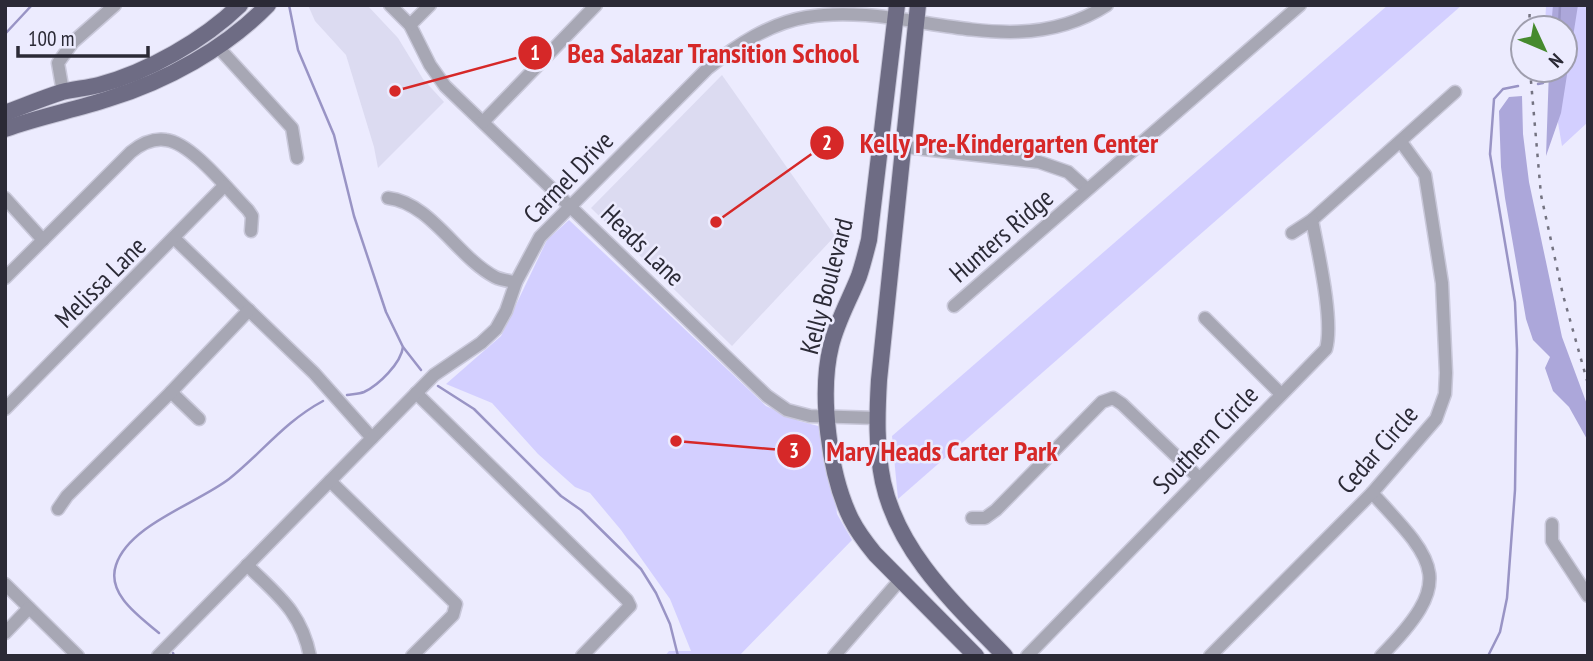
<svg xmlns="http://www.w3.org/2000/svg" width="1593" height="661" font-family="'PT Sans Narrow',sans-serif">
<rect width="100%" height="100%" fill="#ecebfe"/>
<g fill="#dcdbf1">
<polygon points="308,5 367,5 398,38 423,79 444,102 378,168 374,147 346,55 315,21"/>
<polygon points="722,75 835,236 732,346 591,208"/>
</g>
<g fill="#d3cfff">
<polygon points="1388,5 1462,5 898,499 892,436"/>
<polygon points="1546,5 1588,5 1588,122 1562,146 1549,70 1565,70 1565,28 1545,28"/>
<polygon points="569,220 766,406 799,421 822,427 841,498 836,504 837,514 852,540 739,656 665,656 669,651 691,651 670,599 621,530 590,493 575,487 538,454 492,403 446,384 501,336 547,240"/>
</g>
<g fill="#aca7da">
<polygon points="1553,5 1578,5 1561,113 1546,156 1549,70 1565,70 1565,28 1551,28"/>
<polygon points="1522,96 1523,134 1529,182 1562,337 1588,407 1588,441 1569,407 1553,391 1545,368 1550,357 1533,340 1526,319 1505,198 1501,167 1499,111 1509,97"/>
</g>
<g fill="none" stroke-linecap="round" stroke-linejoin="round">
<g stroke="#9994c5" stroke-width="2.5">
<polyline points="289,5 298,50 334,135 354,216 386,312 403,347 421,370"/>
<polyline points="1559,28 1560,5"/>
<polyline points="5,34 32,5"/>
<polyline points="1538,84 1543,83 1543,70"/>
<polyline points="438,386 474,409 561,496 581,510 641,569 656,593 670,624 678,656"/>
<path d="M347,395C352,394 359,394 364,392C379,385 401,363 403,347"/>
<path d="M159,633C140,617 106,594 116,565C129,525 196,504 229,479C262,453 284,422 323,401"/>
<polyline points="173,653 174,656"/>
<polyline points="1488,656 1500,632 1507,598 1515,490 1517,350 1515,302 1490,154 1494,99 1503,89 1518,86"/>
</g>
<defs>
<g id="minor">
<polyline points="390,5 410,25 430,65 445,86 767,396 787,410 810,416 877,418"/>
<polyline points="410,25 430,5"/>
<polyline points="218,47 292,128 297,158"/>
<polyline points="63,92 58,63 73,42 115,5"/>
<polyline points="483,122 596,5"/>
<polyline points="879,144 1039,162 1068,172 1087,189"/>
<polyline points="5,198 43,240"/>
<path d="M388,198C431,203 457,257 495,277C501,280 509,281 516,282"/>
<polyline points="1292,233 1312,220 1455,92"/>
<polyline points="175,239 314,373 372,438"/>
<path d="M5,278L131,152C141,144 153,138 166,140C192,143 229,191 248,210L252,216L251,231"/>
<polyline points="954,306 1300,5"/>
<polyline points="1205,318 1281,394"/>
<polyline points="171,392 199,419"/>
<polyline points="416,393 627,600 630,606 628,608 582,656"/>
<polyline points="5,409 224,186"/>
<polyline points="330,481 456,604 453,615 412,656"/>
<path d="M1372,493C1437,563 1456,580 1381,656"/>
<polyline points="58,509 67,496 171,392 249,310"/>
<polyline points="972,518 985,518 996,510 1102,402 1113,398 1122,404 1199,478"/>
<polyline points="1552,524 1552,541 1588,596"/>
<path d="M247,565C277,595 301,611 310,656"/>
<polyline points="5,584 78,656"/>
<polyline points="5,633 29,608"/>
<path d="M158,656L434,375L481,343L496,329L506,311L516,282L540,237L708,68C737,45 770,23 807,17C905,0 1012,67 1107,5"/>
<polyline points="834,656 900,580"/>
<path d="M1027,656L1326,349C1334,320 1318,252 1312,220"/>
<polyline points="1210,656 1372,493 1436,419 1445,394 1446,373 1442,283 1425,175 1401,142"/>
</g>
<g id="major">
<path d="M897,5L869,240C866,252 863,264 859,276C850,299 837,321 831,346C819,394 829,474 851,519C857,531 866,543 875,554L976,656"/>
<path d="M918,5L879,380C877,414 876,448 883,482C899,554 956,605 1005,656"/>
<path d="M5,113C24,106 43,98 62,92C74,89 87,88 99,85C148,72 204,40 240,5"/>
<path d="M5,129C38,117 74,110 108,99C166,81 225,49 268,5"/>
</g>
</defs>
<use href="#minor" stroke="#c9c8da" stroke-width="15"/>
<use href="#major" stroke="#c9c8da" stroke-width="18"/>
<use href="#minor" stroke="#a7a7b4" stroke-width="12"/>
<use href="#major" stroke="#6e6c84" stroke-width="16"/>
<g stroke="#747381" stroke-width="2.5" stroke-dasharray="3.5 7" stroke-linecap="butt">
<polyline points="1529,28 1530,5"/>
<polyline points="1530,70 1541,195 1563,295 1588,384"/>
</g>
</g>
<g text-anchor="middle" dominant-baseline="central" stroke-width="5" stroke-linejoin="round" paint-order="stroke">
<g font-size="26" fill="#2b2a36" stroke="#ecebfe">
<text transform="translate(568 177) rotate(-46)">Carmel Drive</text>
<text transform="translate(1001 235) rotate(-41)">Hunters Ridge</text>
<text transform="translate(643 245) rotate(44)">Heads Lane</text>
<text transform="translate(100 282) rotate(-45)">Melissa Lane</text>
<text transform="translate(826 286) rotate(-75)">Kelly Boulevard</text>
<text transform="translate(1205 439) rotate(-46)">Southern Circle</text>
<text transform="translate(1377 449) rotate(-49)">Cedar Circle</text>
</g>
</g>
<path fill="none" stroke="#d62828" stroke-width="2.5" d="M395 91L535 53M716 222L827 143M676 441L794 451"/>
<g fill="#d62828" stroke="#ecebfe" stroke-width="2.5">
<circle cx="395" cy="91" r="7"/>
<circle cx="716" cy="222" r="7"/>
<circle cx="676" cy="441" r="7"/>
<circle cx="535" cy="53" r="18"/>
<circle cx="827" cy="143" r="18"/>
<circle cx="794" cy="451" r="18"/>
</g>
<g font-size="21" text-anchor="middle" font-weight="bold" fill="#fff">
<text x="535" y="60">1</text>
<text x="827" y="150">2</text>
<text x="794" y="458">3</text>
</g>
<g font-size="28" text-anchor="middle" font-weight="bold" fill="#d62828" stroke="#ecebfe" stroke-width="5" stroke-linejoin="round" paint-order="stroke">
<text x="713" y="63">Bea Salazar Transition School</text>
<text x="1009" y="153">Kelly Pre-Kindergarten Center</text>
<text x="942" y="461">Mary Heads Carter Park</text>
</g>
<rect width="1593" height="661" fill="none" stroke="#2b2a36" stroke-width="14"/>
<g transform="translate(1544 49) rotate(134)"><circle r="33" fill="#ecebfe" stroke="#9f9eae" stroke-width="2"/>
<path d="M0-5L12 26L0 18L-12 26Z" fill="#468a2e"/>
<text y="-10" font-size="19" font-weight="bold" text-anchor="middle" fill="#2b2a36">N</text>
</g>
<path d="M18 46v10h130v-10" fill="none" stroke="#2b2a36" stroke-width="3.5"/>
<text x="28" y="46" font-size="21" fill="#2b2a36" stroke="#ecebfe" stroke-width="5" paint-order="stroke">100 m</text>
</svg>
